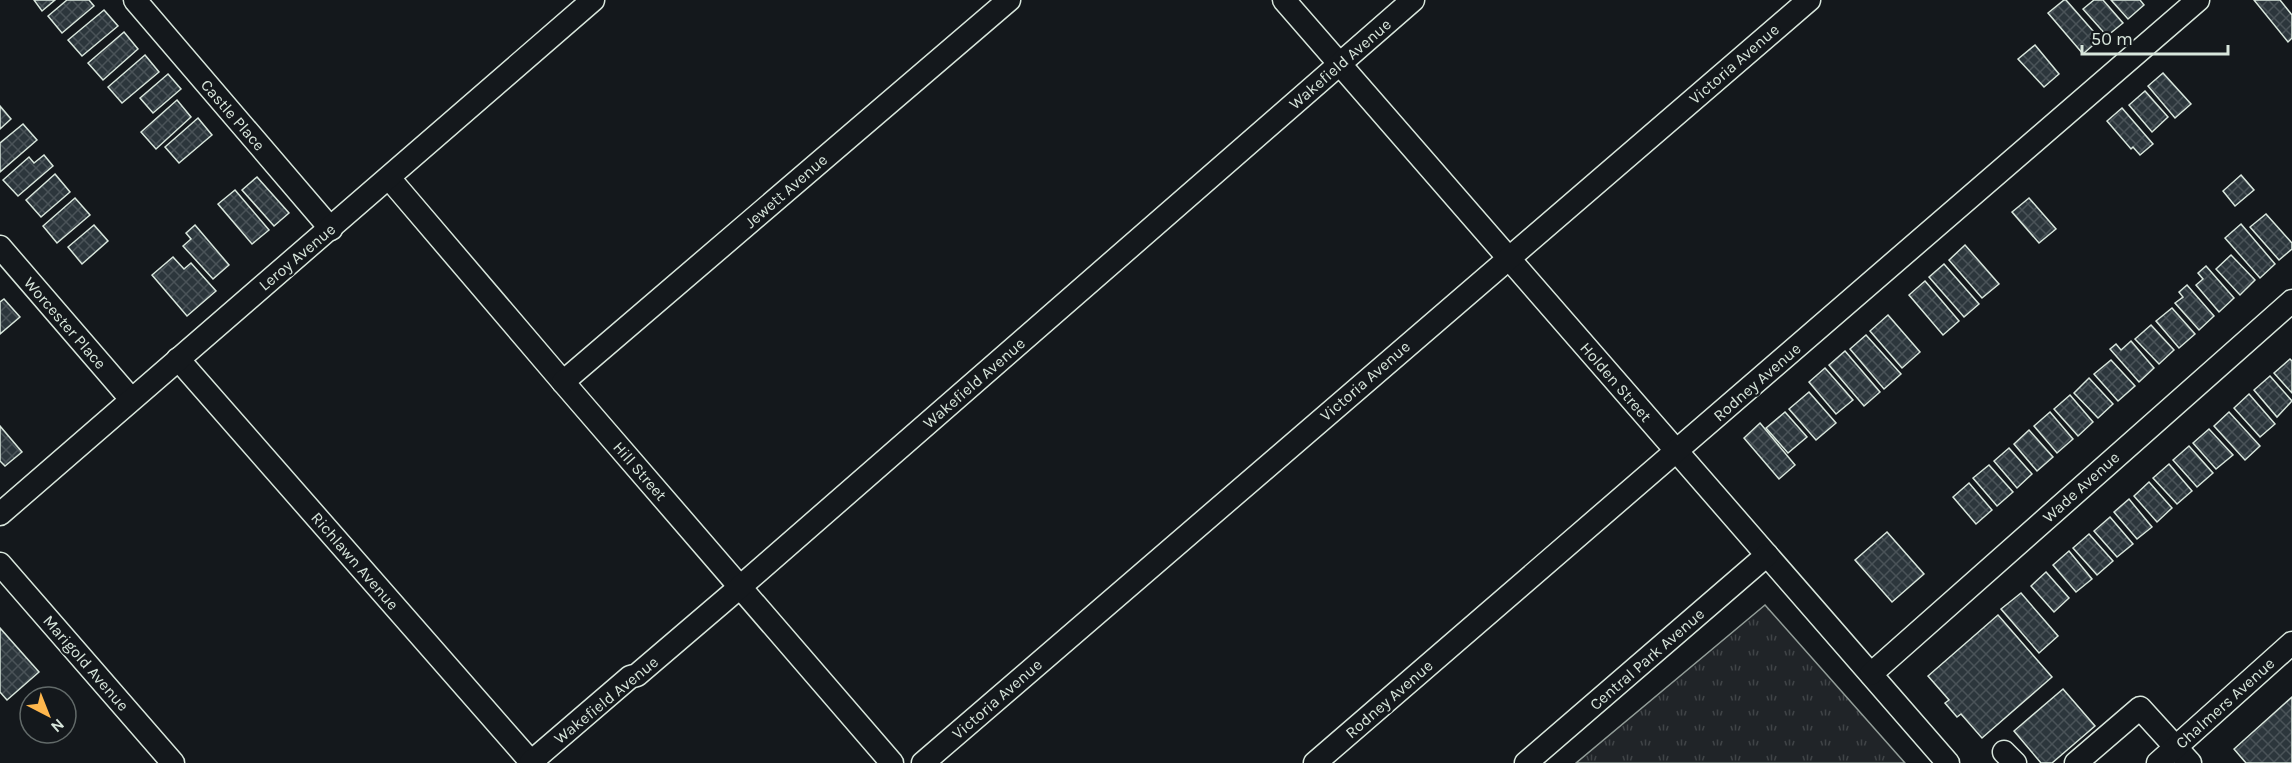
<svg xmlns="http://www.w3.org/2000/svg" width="2292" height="763" font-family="Karla,sans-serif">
<defs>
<pattern id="grass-tufts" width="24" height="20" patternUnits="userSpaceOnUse" patternTransform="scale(1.5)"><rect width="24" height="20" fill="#202428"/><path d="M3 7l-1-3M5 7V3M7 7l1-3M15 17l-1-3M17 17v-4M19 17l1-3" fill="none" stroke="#404447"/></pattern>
<pattern id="building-cross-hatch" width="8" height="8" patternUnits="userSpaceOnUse" patternTransform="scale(1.5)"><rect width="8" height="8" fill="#2c363c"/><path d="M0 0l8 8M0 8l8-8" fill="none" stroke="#4a5358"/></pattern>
</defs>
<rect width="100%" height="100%" fill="#14181c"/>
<polygon fill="url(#grass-tufts)" stroke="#939e99" stroke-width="1.5" points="1765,605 1905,763 1576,763"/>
<g fill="url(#building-cross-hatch)" stroke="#d8e6dc" stroke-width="1.5">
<polygon points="34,0 55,0 42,11"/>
<polygon points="67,0 89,0 94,6 62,33 48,16"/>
<polygon points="2064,0 2066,0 2100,39 2083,54 2048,13"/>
<polygon points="2094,0 2103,0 2123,23 2107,36 2083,9"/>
<polygon points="2111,0 2140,0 2144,5 2128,19"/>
<polygon points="2254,0 2280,0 2292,15 2292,38 2288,42"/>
<polygon points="104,10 118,26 82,56 68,40"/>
<polygon points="124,32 138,49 103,80 88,63"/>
<polygon points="2035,45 2059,74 2044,87 2018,59"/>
<polygon points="145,55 159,72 122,103 108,87"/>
<polygon points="2163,73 2191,104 2175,118 2148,86"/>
<polygon points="168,74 181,89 153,113 140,98"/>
<polygon points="2145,91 2168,117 2152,132 2129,105"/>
<polygon points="177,100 191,117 156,149 141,132"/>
<polygon points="0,106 11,119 0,129"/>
<polygon points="2122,108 2153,144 2140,155 2133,147 2131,149 2107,121"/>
<polygon points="198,118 212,135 179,163 165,147"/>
<polygon points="23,124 37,140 0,172 0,143"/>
<polygon points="44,155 53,166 18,196 3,180 29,157 34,163"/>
<polygon points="55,174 70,192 41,217 26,200"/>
<polygon points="2241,175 2254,190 2235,206 2223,191"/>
<polygon points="257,177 289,213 274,226 242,190"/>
<polygon points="235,190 269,230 252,244 218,204"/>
<polygon points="75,198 90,215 57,243 43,226"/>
<polygon points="2029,198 2056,229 2039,243 2012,212"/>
<polygon points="2266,214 2292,243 2292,249 2279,260 2250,227"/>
<polygon points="2241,224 2275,264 2260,278 2225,238"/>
<polygon points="94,225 108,241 82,264 68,247"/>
<polygon points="195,225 229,265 213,279 183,246 191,239 186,233"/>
<polygon points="1965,245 1999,284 1982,298 1949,260"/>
<polygon points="2231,255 2255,280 2240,295 2216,269"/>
<polygon points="173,257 184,269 191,263 216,291 187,316 152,275"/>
<polygon points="1944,264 1979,304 1964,317 1929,277"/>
<polygon points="2206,266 2234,298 2219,312 2196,285 2203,279 2198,273"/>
<polygon points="1925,281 1959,321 1943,335 1909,295"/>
<polygon points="2187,285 2214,316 2199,330 2175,303 2183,297 2179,292"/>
<polygon points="4,299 20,317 0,334 0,302"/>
<polygon points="2172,308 2195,334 2179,348 2156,321"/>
<polygon points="1888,315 1920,352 1902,368 1870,331"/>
<polygon points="2151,325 2174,350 2159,364 2135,339"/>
<polygon points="1866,335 1901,374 1884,389 1850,349"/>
<polygon points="2131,341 2154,368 2139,382 2110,349 2116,344 2121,350"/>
<polygon points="1845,351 1880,392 1864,406 1829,365"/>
<polygon points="2290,359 2292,361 2292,393 2274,373"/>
<polygon points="2111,360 2135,386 2118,401 2094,374"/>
<polygon points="1825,368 1853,400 1836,414 1809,382"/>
<polygon points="2270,376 2292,401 2277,417 2254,390"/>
<polygon points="2089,378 2113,404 2098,418 2074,393"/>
<polygon points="1809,392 1836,423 1816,440 1789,409"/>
<polygon points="2249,394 2275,424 2260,437 2234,408"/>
<polygon points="2070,395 2093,422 2078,436 2054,409"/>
<polygon points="1785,412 1807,437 1788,453 1766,428"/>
<polygon points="2050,412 2073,439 2057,453 2034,426"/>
<polygon points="2229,412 2260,446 2245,460 2214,426"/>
<polygon points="1760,423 1795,465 1779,479 1744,438"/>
<polygon points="0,426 22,452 5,466 0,461"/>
<polygon points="2209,429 2233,455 2216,469 2193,443"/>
<polygon points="2029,430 2053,457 2037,471 2014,444"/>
<polygon points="2189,446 2213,473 2197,487 2173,460"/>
<polygon points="2009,448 2032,474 2017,488 1994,461"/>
<polygon points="2169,464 2192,491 2177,504 2153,478"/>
<polygon points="1989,465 2013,492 1997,506 1973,478"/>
<polygon points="2149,482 2172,508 2157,522 2134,496"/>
<polygon points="1969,483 1992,510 1976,524 1953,497"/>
<polygon points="2129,499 2152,527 2137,539 2114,512"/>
<polygon points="2110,517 2133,544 2117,557 2094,531"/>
<polygon points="1887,532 1924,574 1892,602 1855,560"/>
<polygon points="2089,534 2113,561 2097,575 2073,548"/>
<polygon points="2069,551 2092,579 2076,592 2053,565"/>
<polygon points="2046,572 2069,598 2054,612 2031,586"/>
<polygon points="2021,593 2058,636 2039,653 2001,609"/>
<polygon points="1998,615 2052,677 1982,738 1961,714 1957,717 1945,703 1949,700 1928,676"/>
<polygon points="0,628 39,672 7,700 0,692"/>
<polygon points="2063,689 2095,726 2052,763 2041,763 2014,731"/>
<polygon points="2292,697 2292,763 2246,763 2234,749"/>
</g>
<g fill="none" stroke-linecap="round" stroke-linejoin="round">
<defs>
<g id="minor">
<polyline points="135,0 331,229"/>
<polyline points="1284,0 1948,763"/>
<polyline points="389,178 563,382 892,763"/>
<polyline points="0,247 131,399"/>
<polyline points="178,359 532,763"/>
<polyline points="563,382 1009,0"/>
<polyline points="0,514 593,0"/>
<polyline points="0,564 173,763"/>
<polyline points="1871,674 2292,301"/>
<polyline points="2004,752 2015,763"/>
<polyline points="531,762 630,677 637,675 740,587 1413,0"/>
<polyline points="923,763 1809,0"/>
<polyline points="1315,763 2198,0"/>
<polyline points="1526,763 1767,555"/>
<polyline points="2076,763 2140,708 2190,763"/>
<polyline points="2158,763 2292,643"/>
</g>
</defs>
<use href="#minor" stroke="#d8e6dc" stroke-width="25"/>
<use href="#minor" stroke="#14181c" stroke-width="22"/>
</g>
<g text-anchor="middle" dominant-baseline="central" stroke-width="4.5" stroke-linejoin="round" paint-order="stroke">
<g font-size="16" fill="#d8e6dc" stroke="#14181c">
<text transform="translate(1340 64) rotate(-41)">Wakefield Avenue</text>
<text transform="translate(1734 64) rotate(-41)">Victoria Avenue</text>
<text transform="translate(233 115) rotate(49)">Castle Place</text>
<text transform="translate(786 191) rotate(-41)">Jewett Avenue</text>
<text transform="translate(297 257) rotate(-40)">Leroy Avenue</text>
<text transform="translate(65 323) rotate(49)">Worcester Place</text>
<text transform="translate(1365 381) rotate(-41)">Victoria Avenue</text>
<text transform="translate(1616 382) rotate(49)">Holden Street</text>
<text transform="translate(1757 382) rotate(-41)">Rodney Avenue</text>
<text transform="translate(974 383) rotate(-41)">Wakefield Avenue</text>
<text transform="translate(640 471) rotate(49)">Hill Street</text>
<text transform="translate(2081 487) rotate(-42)">Wade Avenue</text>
<text transform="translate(355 561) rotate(49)">Richlawn Avenue</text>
<text transform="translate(1647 659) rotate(-41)">Central Park Avenue</text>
<text transform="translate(86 663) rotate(49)">Marigold Avenue</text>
<text transform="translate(997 699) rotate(-41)">Victoria Avenue</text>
<text transform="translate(1389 699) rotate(-41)">Rodney Avenue</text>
<text transform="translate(606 700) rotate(-39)">Wakefield Avenue</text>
<text transform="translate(2225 703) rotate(-42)">Chalmers Avenue</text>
</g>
</g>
<g transform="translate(48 715) rotate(138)"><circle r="28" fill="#14181c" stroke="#626a69" stroke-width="1.5"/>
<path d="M0-4.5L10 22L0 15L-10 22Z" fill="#ffb74d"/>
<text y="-9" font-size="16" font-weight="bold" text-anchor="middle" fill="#d8e6dc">N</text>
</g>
<path d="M2082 45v9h146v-9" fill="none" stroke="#d8e6dc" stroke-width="3"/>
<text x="2091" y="45" font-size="18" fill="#d8e6dc" stroke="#14181c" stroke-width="4.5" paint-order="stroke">50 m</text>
</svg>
